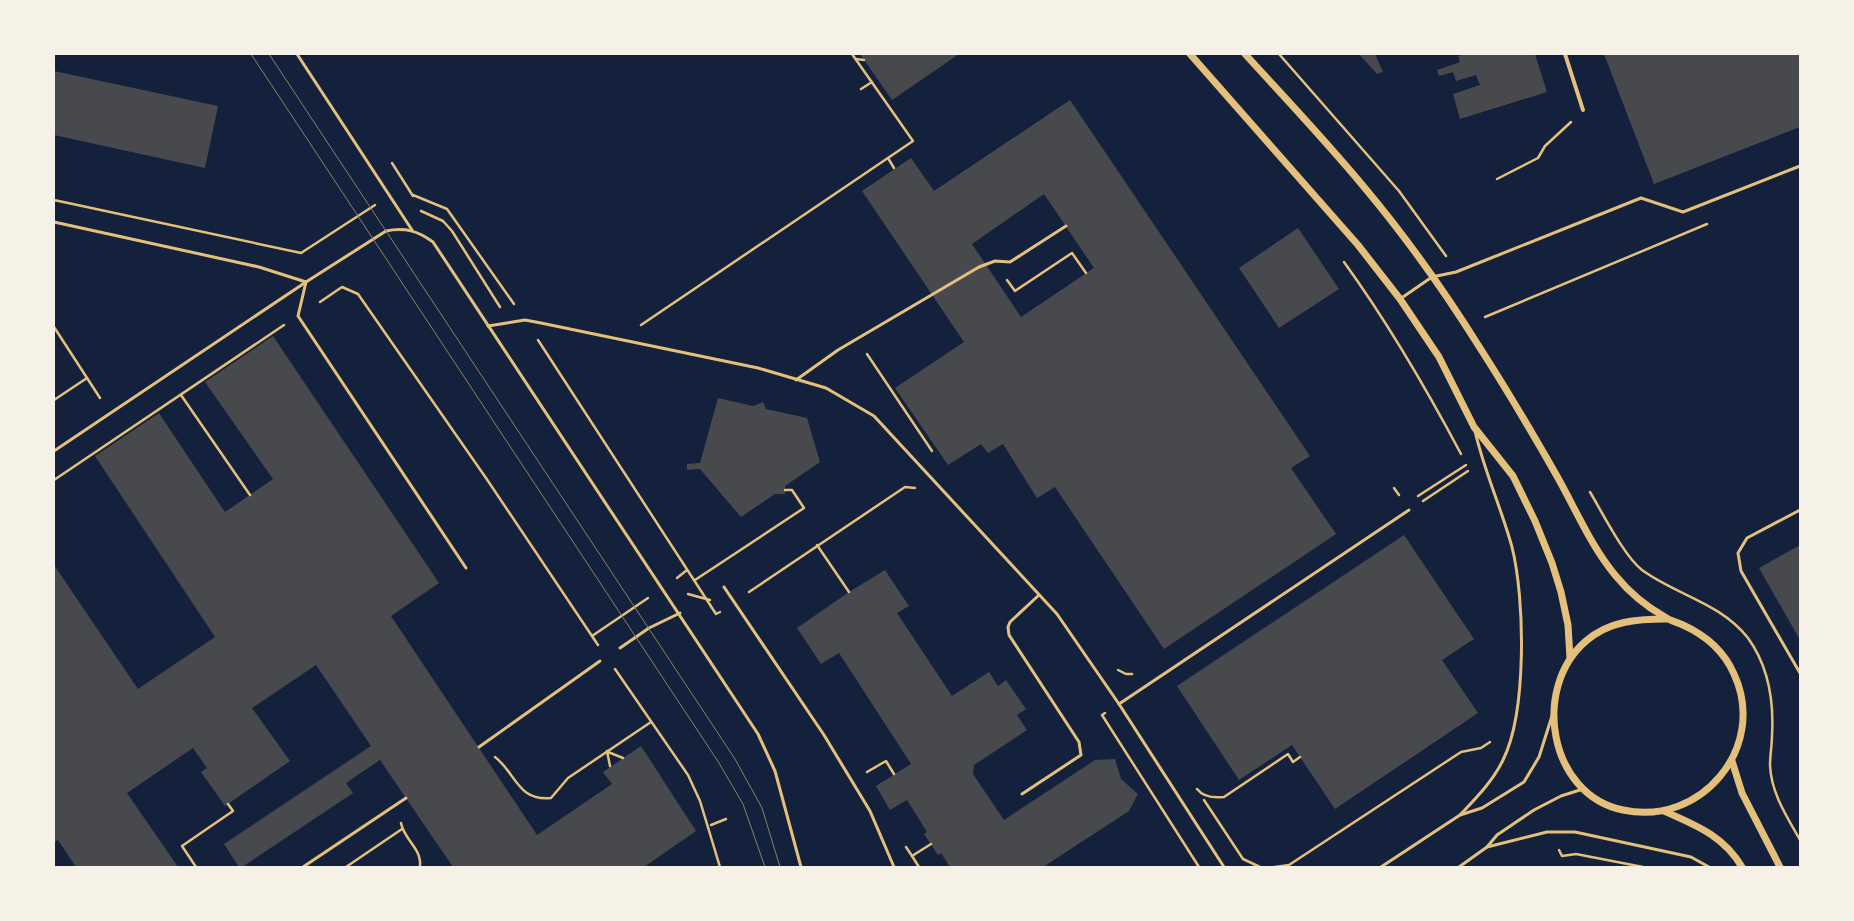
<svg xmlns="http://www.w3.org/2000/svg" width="1854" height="921" font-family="Raleway,sans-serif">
<rect width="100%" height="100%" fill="#14213d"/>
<g fill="#48494c" fill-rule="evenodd">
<polygon points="860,54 959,54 892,100"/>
<polygon points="1359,54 1375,54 1383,72 1377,74"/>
<polygon points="1466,54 1535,54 1547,92 1460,119 1453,94 1480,85 1476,75 1456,81 1453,72 1439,76 1437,70 1460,62 1458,56"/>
<polygon points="1604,54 1800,54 1800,127 1654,184"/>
<polygon points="54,71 218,106 205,168 54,135"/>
<path d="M1070,100L1310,456L1291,468L1336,534L1164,649L1055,487L1037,498L1003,444L988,453L981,444L948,465L895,388L964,342L862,191L911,158L934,191ZM1044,194L1094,268L1021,317L972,244Z"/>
<polygon points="1298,228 1339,289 1279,328 1239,268"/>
<polygon points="273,336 439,583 391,616 537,835 612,784 603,772 641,746 696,831 644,867 453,867 380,760 346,783 353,793 242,867 239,867 224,844 371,746 316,665 252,708 290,761 225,806 201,772 207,768 193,748 127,793 178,867 76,867 58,840 54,842 54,565 138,689 215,637 95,456 159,413 225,512 273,479 205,382"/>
<polygon points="718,398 753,406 763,402 766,409 807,418 820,462 785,486 785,494 775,494 741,517 700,469 687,470 687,464 700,463"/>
<polygon points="1404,535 1474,639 1442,660 1478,713 1335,809 1292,745 1239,780 1177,686"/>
<polygon points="1800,545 1800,640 1759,568"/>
<polygon points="885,570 909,606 897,613 952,696 989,672 998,686 1006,680 1026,709 1017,715 1027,730 974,765 973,774 1004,820 1095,760 1115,759 1121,779 1138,794 1129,811 1043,867 950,867 941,853 938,855 924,834 927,832 907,800 890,810 876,786 911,764 839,653 821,664 797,628 849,592"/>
</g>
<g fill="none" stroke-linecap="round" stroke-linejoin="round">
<g stroke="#e5c07b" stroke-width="2.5">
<polyline points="1279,54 1399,191 1446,256"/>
<polyline points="856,59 864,60"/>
<polyline points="861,89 872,82"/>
<polyline points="888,158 894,168"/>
<polyline points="392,163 413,196"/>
<polyline points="1497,179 1538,158 1545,146 1571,122"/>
<polyline points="413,195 447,209 514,304"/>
<polyline points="54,200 301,253 375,205"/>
<polyline points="421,211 443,221 452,231 500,307"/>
<path d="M1344,262C1388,323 1426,388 1461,454"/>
<polyline points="1007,280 1015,291 1072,253 1086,273"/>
<polyline points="320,302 342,287 358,294 486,478 598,645"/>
<polyline points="1485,317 1707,224"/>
<polyline points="641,325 913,141 852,54"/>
<polyline points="54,327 100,398"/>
<polyline points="538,340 716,614 720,612"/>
<polyline points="867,354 932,451"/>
<polyline points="181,395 250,495"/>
<polyline points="54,400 87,378"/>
<polyline points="54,480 284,325"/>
<polyline points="1394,488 1399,495"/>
<path d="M1590,492C1602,512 1624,556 1642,570C1676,595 1721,603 1748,638C1769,667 1774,700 1772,735C1772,745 1770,756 1770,765C1771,793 1787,817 1800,840"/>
<polyline points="1418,496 1466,465"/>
<polyline points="1423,501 1468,471"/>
<polyline points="817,545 849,592"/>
<polyline points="677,578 687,570"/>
<polyline points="695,580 804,508 792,490 785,490"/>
<polyline points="749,592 905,487 915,488"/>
<polyline points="688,594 710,600"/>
<polyline points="592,636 648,598"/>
<polyline points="615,669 688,775 700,801 720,867"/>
<polyline points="1118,670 1126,674 1132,674"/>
<polyline points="1105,713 1102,715 1199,867"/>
<polyline points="607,751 610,766"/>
<polyline points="608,752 623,758"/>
<path d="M495,757C516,773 517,801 551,798L568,778L651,722"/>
<polyline points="867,772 886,761 894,774"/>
<path d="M1197,789C1204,798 1215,798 1224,797L1288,754L1293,762L1300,757"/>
<polyline points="1204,800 1243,859 1260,867"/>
<path d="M401,823C404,840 422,848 420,867"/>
<polyline points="711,825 726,819"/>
<polyline points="906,847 912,856"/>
<polyline points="1559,850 1562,856 1576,854 1643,867"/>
<polyline points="196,867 182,846 233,811 228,804"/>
<polyline points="346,867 402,829"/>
<polyline points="919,867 912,856 931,844"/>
<polyline points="1275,867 1289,865 1461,752 1481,748 1490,742"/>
</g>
<g stroke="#e5c07b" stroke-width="3">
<polyline points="297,54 412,230"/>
<polyline points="54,222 259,267 306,282"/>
<polyline points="306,282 298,316 466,568"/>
<polyline points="1400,299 1432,277 1456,272 1641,198 1683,212 1800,166"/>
<polyline points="488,326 525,320 541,323 758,368 826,388 874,416 1057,614 1119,704 1224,867"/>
<polyline points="796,380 838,350 979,267 995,261 1010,262 1066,226"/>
<path d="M54,451L306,282L386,231C405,227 418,231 433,242L758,734L775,771L801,867"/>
<polyline points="1800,510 1747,538 1738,553 1741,571 1800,673"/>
<polyline points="724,587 824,735 870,811 894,867"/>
<polyline points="620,648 649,628 680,613"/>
<polyline points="1119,704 1409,510"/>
<polyline points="479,747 600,661"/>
<polyline points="1022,794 1081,755 1079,742 1009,635 1008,627 1010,622 1039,595"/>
<path d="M1460,815C1476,798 1493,781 1503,760C1527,712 1525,599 1512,547C1501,507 1484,471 1475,431"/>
<polyline points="1487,847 1547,832 1575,832 1691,857 1709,867"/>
<polyline points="303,867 406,798"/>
<polyline points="1381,867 1460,815 1482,808 1524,782 1539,757 1552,716"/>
<polyline points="1459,867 1487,847 1497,835 1534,810 1561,796 1583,789"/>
</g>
<polyline stroke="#e5c07b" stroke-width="4" points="1565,54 1583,110"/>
<g stroke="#e5c07b" stroke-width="7">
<polyline points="1190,54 1358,245 1400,299 1439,357 1474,427 1513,476 1535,521 1552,563 1561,592 1568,625 1570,658"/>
<path d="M1245,54C1285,98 1326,141 1364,187C1406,237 1445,292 1480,348C1507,390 1533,434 1558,478C1576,510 1591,546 1615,575C1628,591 1647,607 1665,617C1670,621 1677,622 1683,625C1705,635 1724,651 1734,674C1768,747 1701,827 1623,810C1549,795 1531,688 1586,641C1609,621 1637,619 1666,619"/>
<polyline points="1732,761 1742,793 1780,867"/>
<path d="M1664,811C1695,825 1723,835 1742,867"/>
</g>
<g stroke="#918062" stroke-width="1">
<polyline points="251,54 719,763 743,804 765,867"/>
<polyline points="269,54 735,759 762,808 780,867"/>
</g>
</g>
<rect width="1854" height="921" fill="none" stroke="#f6f1e7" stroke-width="110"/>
</svg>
